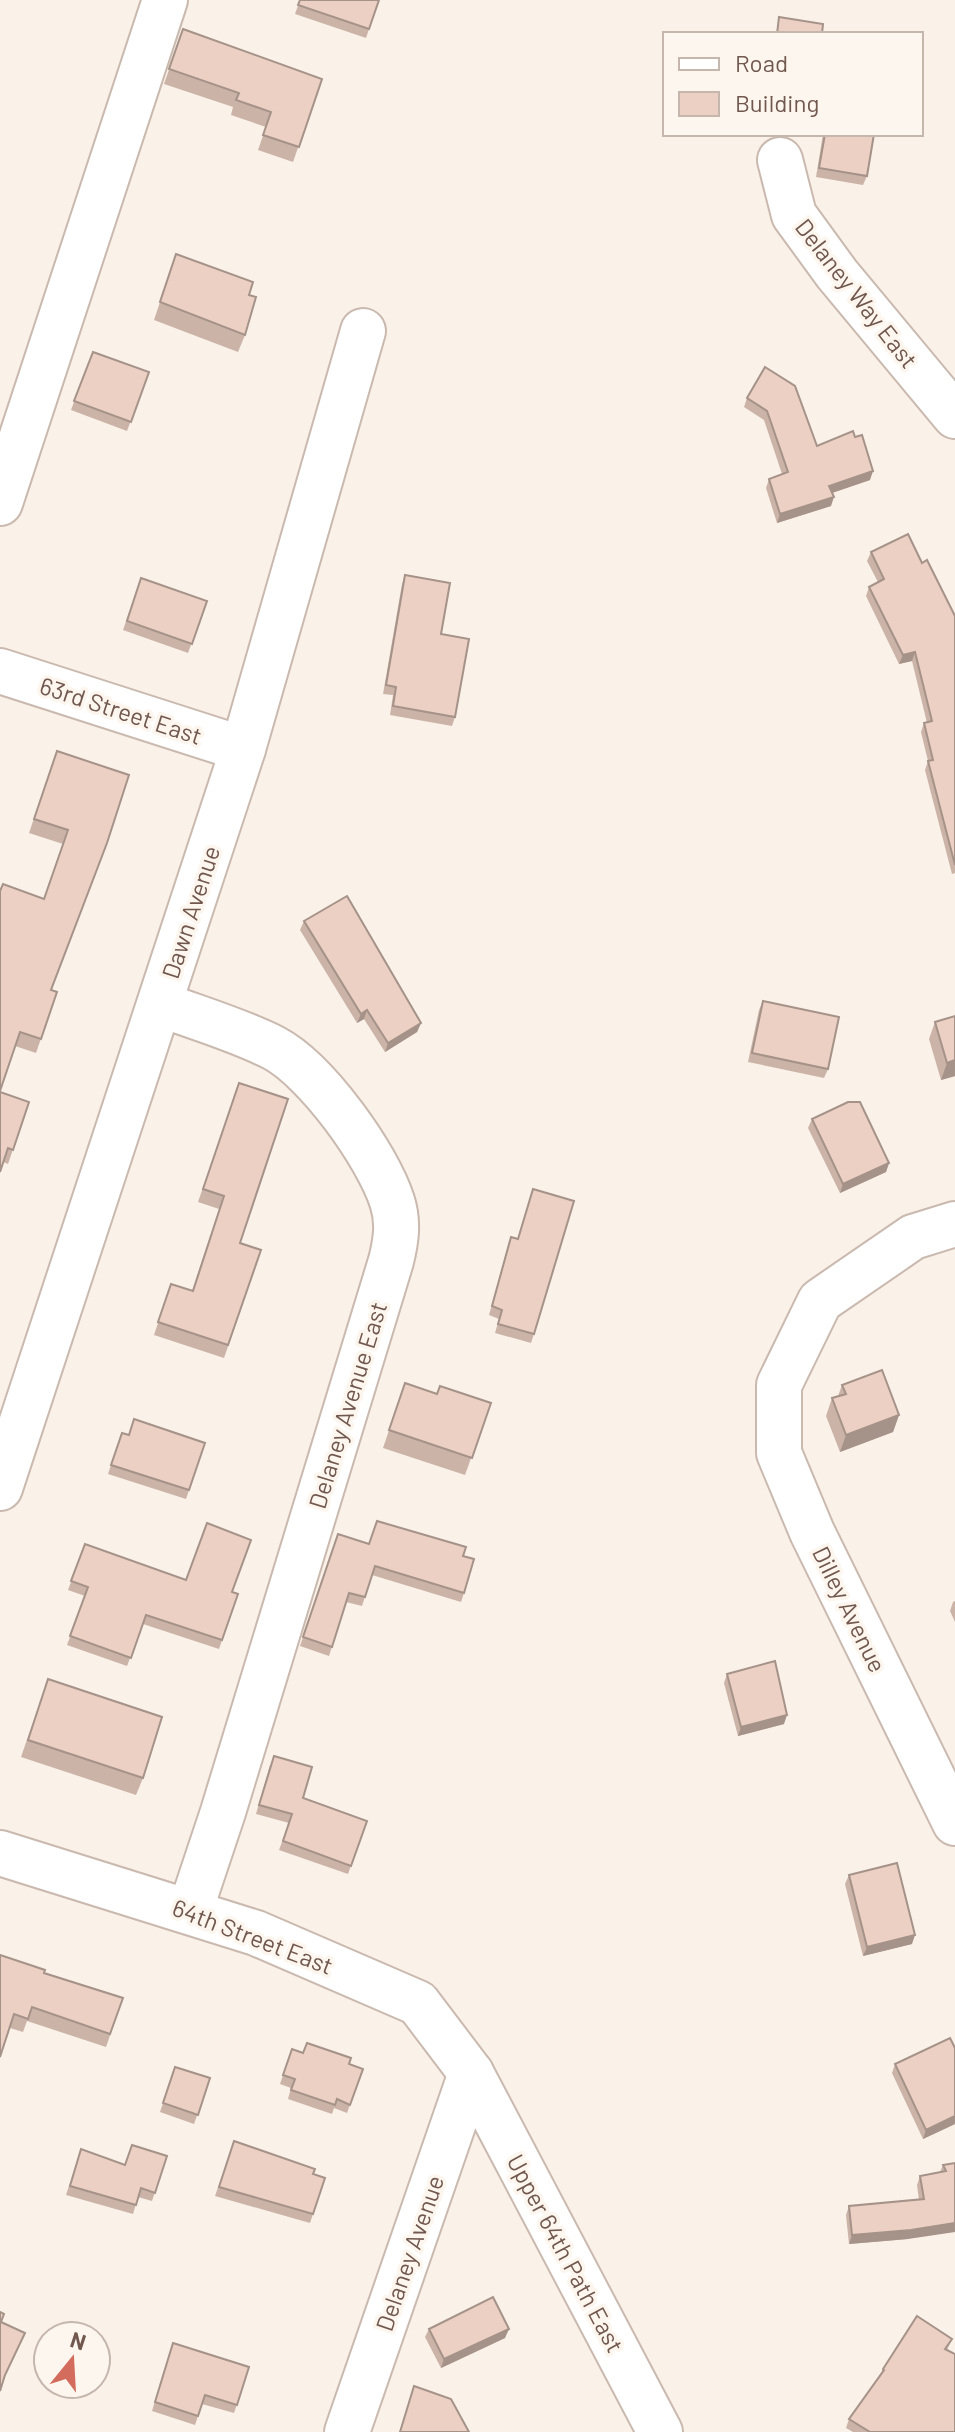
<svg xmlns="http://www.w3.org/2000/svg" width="955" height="2432" font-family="Barlow,sans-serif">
<rect width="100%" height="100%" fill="#faf1e8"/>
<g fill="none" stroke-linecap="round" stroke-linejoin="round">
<defs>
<g id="minor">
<polyline points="780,160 794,215 837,274 955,416"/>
<polyline points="0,503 165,0"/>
<polyline points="0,671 243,749"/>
<path d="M160,1004C197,1018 239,1030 274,1048C317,1071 377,1155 392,1201C399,1222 396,1241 391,1261L223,1812L190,1911"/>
<polyline points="955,1224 913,1237 820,1301 779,1385 779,1453 812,1532 955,1823"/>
<polyline points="0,1488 243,749 363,331"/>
<polyline points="0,1853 256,1933 418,2003 471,2073 660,2432"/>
<polyline points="347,2432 471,2073"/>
</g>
</defs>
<use href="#minor" stroke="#cab9af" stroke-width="48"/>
<use href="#minor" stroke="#fff" stroke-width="44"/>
</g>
<g fill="#cbb3a8">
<polygon points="300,0 379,0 366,38 295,14"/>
<polygon points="183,29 322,79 293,162 258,150 266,127 231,115 233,107 164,84"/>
<polygon points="823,134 874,134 867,176 863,185 816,177"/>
<polygon points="176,254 249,295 245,335 238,352 154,320"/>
<polygon points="93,352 149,372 127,431 71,410"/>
<polygon points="765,367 817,446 870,480 832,493 831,506 777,523 766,488 769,479 782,474 764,420 744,407 747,398"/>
<polygon points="871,552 922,563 955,616 955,873 952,874 925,770 928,761 921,732 924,723 927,723 912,661 899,664 866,596 869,587 878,582 867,561"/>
<polygon points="405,575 455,717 452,726 390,715 393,695 383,694 402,584"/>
<polygon points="141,578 207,601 188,653 123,630"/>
<polygon points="52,765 129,775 51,990 57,992 36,1053 15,1046 44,898 63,844 29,833"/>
<polygon points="304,921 421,1023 417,1032 385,1052 364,1019 357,1023 300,930"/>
<polygon points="763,1001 828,1069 824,1078 748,1062 759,1010"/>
<polygon points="955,1016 955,1076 941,1080 929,1039 935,1022"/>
<polygon points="239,1083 240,1243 261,1250 224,1358 154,1335 171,1284 192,1291 219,1209 198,1202"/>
<polygon points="0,1092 29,1102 8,1164 3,1162"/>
<polygon points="812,1119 889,1163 886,1172 840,1193 808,1128"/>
<polygon points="533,1189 534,1334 531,1343 495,1333 499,1319 489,1315 508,1246 511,1237 518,1239"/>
<polygon points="405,1383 437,1394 491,1403 465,1475 383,1448"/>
<polygon points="842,1385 899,1415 893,1432 840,1452 826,1416 832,1398 838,1396"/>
<polygon points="122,1433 128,1435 205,1443 186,1499 108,1474"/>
<polygon points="338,1534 369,1544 463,1556 464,1593 461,1602 372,1575 362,1606 346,1602 329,1656 300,1646"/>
<polygon points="85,1544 186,1580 238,1594 219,1649 143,1624 127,1666 67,1645 85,1596 68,1590"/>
<polygon points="955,1601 955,1622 950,1611 953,1602"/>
<polygon points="727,1674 784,1724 738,1736 724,1683"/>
<polygon points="48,1679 143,1778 136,1795 21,1757"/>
<polygon points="270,1765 303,1798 367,1821 348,1874 279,1850 289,1823 256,1814"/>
<polygon points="849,1875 912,1944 863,1956 845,1884"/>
<polygon points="0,1955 44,1973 123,1998 106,2047 27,2021 23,2032 10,2028"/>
<polygon points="955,2048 955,2124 923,2139 892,2073 895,2064"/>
<polygon points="292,2049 363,2069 347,2113 334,2108 332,2114 288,2099 291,2088 280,2084"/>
<polygon points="175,2067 210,2078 194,2124 160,2112"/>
<polygon points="234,2141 325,2178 310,2223 215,2196"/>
<polygon points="81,2149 125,2165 167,2156 152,2201 138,2197 133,2214 66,2195"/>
<polygon points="955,2163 908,2239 849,2244 846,2215 849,2206 919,2200 917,2185 920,2176 940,2172 943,2165"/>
<polygon points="429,2329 505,2338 441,2368 425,2337"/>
<polygon points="952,2339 947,2350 955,2432 853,2432 846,2428 849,2419 880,2376 883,2369"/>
<polygon points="170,2351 249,2367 234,2413 202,2404 195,2425 152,2411"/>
</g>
<g fill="#a59288">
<polygon points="873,471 870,480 826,495 829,486"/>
<polygon points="834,497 831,506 777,523 780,514"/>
<polygon points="915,652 912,661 899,664 903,655"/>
<polygon points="367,1010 364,1019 357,1023 361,1014"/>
<polygon points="421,1023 417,1032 385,1052 388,1043"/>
<polygon points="955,1060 955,1076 941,1080 947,1063"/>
<polygon points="889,1163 886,1172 840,1193 843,1184"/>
<polygon points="899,1415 893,1432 840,1452 846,1435"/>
<polygon points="787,1715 784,1724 738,1736 741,1727"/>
<polygon points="915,1935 912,1944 863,1956 867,1947"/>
<polygon points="955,2116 955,2124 923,2139 926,2130"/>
<polygon points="955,2223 955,2232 908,2239 849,2244 852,2235"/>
<polygon points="509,2329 505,2338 441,2368 444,2359"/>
</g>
<g fill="#ecd0c3" stroke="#a59288" stroke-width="2">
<polygon points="300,0 379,0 369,29 298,5"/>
<polygon points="779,17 823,24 822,34 777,34"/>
<polygon points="183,29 322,79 299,147 263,135 271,112 236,100 239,93 169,69"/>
<polygon points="825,134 874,134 867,176 819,168"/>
<polygon points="176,254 253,282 249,295 256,297 245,335 160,302"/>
<polygon points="93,352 149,372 131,422 74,401"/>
<polygon points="765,367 795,386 817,446 853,431 855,437 862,435 873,471 829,486 834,497 780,514 769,479 788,472 767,411 747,398"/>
<polygon points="908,534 922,563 927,560 955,616 955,865 928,761 933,760 924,723 932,721 915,652 903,655 869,587 884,579 871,552"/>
<polygon points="405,575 450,583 441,634 469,639 455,717 393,706 396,687 386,685"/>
<polygon points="141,578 207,601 192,644 127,621"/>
<polygon points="57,751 129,775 107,843 51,990 57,992 41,1039 20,1032 0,1091 0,891 3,884 44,899 68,830 34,819"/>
<polygon points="347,896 421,1023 388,1043 367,1010 361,1014 304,921"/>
<polygon points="763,1001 839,1017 828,1069 752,1053"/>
<polygon points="955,1016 955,1060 947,1063 935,1022"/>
<polygon points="239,1083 288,1099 240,1243 261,1250 228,1345 158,1322 171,1284 193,1291 224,1196 203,1189"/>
<polygon points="0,1092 29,1102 13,1150 8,1148 0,1172"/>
<polygon points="848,1102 860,1102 889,1163 843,1184 812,1119"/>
<polygon points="533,1189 574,1201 534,1334 498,1324 502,1310 492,1306 511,1237 518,1239"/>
<polygon points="882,1370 899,1415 846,1435 832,1398 846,1394 842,1385"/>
<polygon points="405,1383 437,1394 440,1386 491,1403 472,1458 389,1430"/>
<polygon points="134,1419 205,1443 189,1490 111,1465 122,1433 129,1435"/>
<polygon points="377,1521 466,1547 463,1556 474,1559 464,1593 375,1566 365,1597 349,1593 332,1647 303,1637 338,1534 369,1544"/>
<polygon points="207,1523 251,1540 232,1592 238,1594 222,1640 146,1615 131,1658 70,1636 88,1587 71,1581 85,1544 186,1580"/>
<polygon points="775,1661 787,1715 741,1727 727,1674"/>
<polygon points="48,1679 162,1717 143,1778 28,1740"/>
<polygon points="274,1756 312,1767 303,1798 367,1821 351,1866 283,1841 292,1814 259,1805"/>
<polygon points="897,1863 915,1935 867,1947 849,1875"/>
<polygon points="0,1955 45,1970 44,1973 123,1998 110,2034 32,2007 28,2019 14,2014 0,2057"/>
<polygon points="950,2038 955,2048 955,2116 926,2130 895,2064"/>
<polygon points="307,2043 351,2058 349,2064 363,2069 350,2105 337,2099 335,2105 291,2090 295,2079 283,2075 292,2049 303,2053"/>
<polygon points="175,2067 210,2078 198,2115 163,2103"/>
<polygon points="234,2141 315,2169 313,2174 325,2178 313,2214 219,2187"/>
<polygon points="132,2145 167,2156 155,2193 141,2188 136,2205 70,2186 81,2149 125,2165"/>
<polygon points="955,2163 955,2223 911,2230 852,2235 849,2206 924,2199 920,2176 946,2171 943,2165"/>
<polygon points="493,2297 509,2329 444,2359 429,2329"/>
<polygon points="0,2312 4,2314 1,2322 25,2333 5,2375 0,2391"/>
<polygon points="917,2316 952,2339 945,2349 955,2354 955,2432 870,2432 849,2419 884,2370 883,2369"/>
<polygon points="173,2343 249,2367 237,2405 205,2395 198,2416 155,2402"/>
<polygon points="414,2386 451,2399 469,2432 400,2432"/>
</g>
<g text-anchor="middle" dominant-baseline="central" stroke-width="7" stroke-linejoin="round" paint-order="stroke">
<g font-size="24" fill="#71584f" stroke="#fdf6ee">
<text transform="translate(857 293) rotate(52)">Delaney Way East</text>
<text transform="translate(121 710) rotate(18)">63rd Street East</text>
<text transform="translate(190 912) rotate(-72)">Dawn Avenue</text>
<text transform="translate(347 1405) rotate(-73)">Delaney Avenue East</text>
<text transform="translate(850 1609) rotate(64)">Dilley Avenue</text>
<text transform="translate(253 1936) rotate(21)">64th Street East</text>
<text transform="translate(409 2253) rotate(-71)">Delaney Avenue</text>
<text transform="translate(566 2253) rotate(62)">Upper 64th Path East</text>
</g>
</g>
<rect x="663" y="32" width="260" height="104" fill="#fdf6ee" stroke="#c5b7ae" stroke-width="2"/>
<rect x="679" y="58" width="40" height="12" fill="#ffffff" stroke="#c5b7ae" stroke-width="2"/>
<text x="735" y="72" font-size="24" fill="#71584f">Road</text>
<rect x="679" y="92" width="40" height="24" fill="#ecd0c3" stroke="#c5b7ae" stroke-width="2"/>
<text x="735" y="112" font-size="24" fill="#71584f">Building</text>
<g transform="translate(72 2360) rotate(18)"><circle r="38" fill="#fdf6ee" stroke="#c5b7ae" stroke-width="2"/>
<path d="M0-6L14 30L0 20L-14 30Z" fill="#d46c5d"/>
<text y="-12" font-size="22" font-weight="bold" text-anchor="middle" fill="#71584f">N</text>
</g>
</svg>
